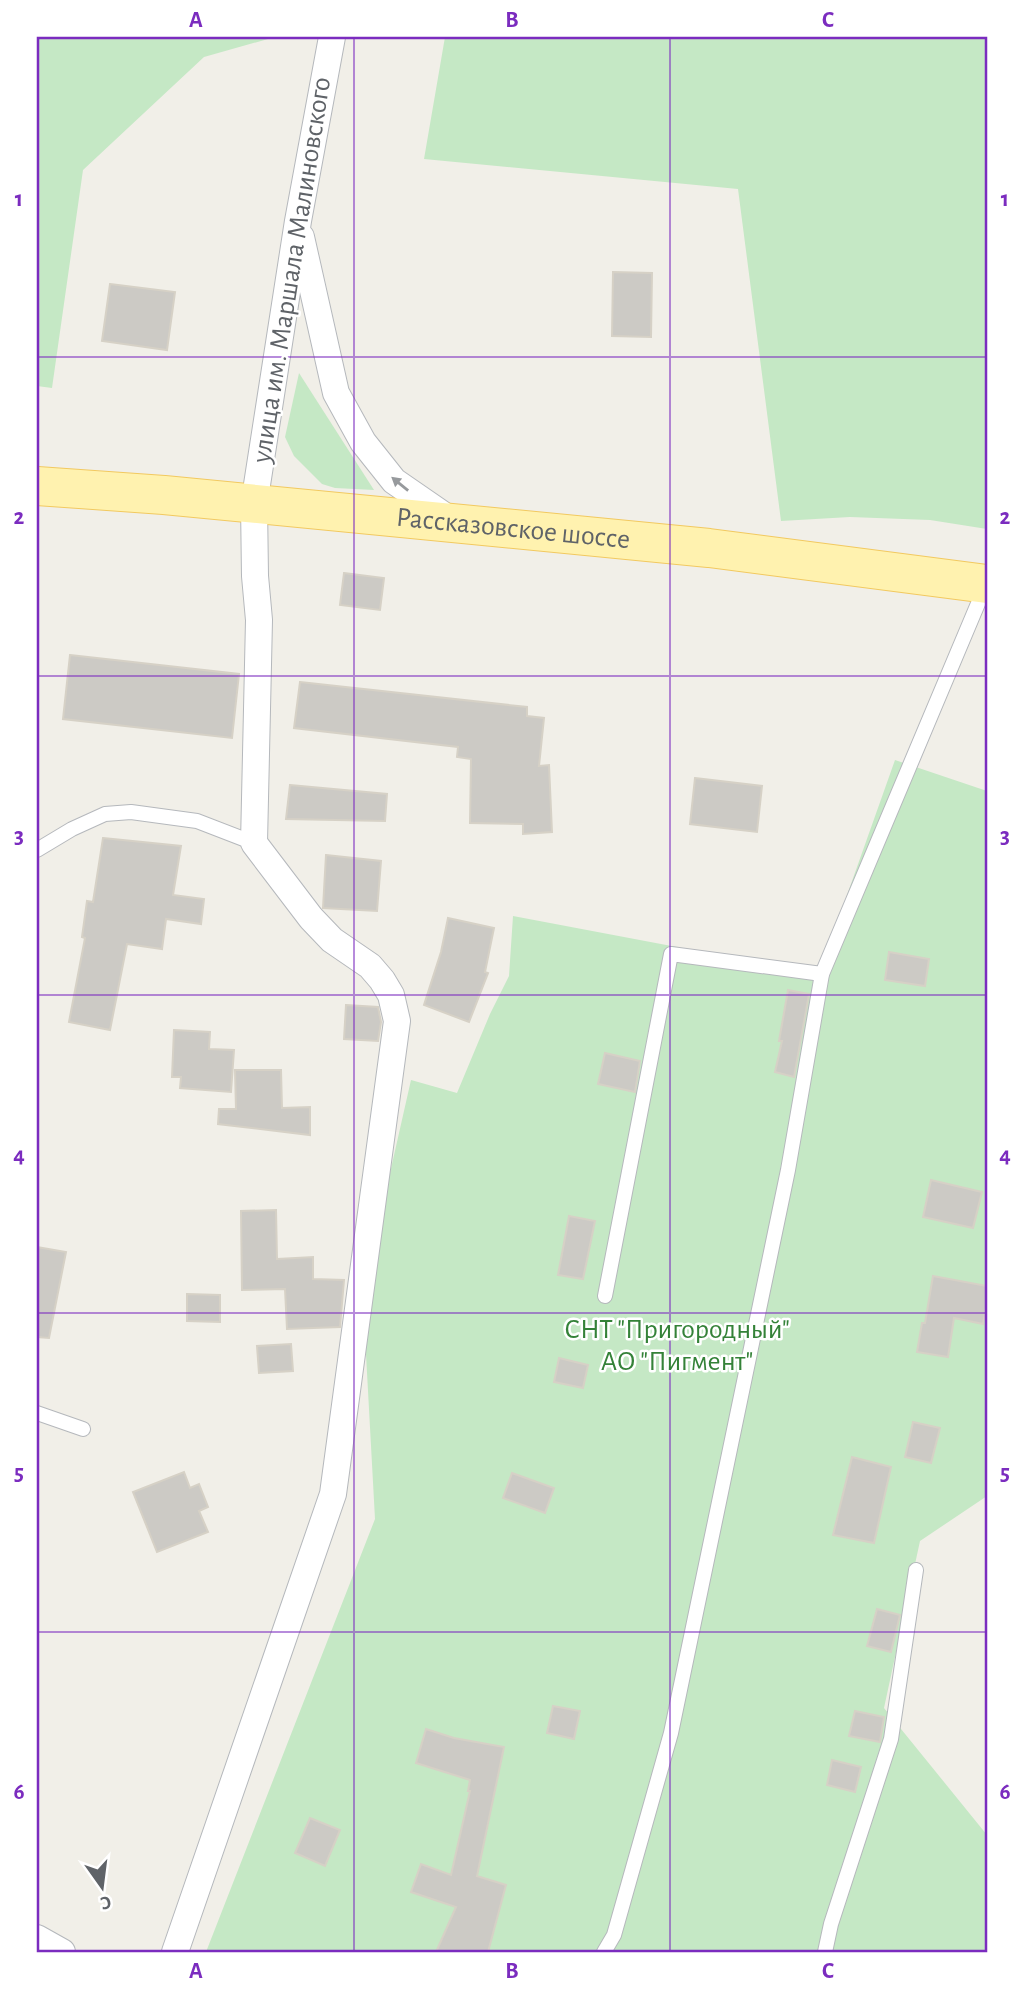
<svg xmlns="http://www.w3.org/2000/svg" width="1024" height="1989" font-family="'Alegreya Sans',sans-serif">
<rect width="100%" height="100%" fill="#f1efe8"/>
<g fill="#c5e8c5">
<polygon points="37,37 275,37 204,57 83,170 52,388 37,386"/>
<polygon points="445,37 987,37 987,529 930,520 850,517 781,521 738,189 424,159"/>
<polygon points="299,373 374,490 335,488 322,484 294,456 285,437"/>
<polygon points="895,760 987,791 987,1496 920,1541 884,1708 987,1835 987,1952 206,1952 375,1519 365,1336 378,1226 411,1080 457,1093 490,1014 509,976 513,916 819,974"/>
</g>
<g fill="#cccac5" stroke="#d6d1c6" stroke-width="2">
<polygon points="613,272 652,273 651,337 612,336"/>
<polygon points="110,284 175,292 167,350 102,341"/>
<polygon points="344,573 384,578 380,610 340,605"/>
<polygon points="70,655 239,674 232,738 63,719"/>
<polygon points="300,682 527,707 527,716 544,718 539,766 549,765 552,832 523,834 523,824 470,823 471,759 457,757 458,747 294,728"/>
<polygon points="695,778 762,786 757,832 690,824"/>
<polygon points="290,785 387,794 385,821 286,819"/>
<polygon points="103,838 181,846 173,895 204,899 201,924 166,919 162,949 127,944 110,1030 69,1022 85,938 82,937 87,901 93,902"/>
<polygon points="326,855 381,861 377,911 323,908"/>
<polygon points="448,918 494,928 485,972 488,973 469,1022 424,1005 441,952"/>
<polygon points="889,952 929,959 925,986 885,980"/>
<polygon points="788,990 809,994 794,1077 775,1072 782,1041 779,1041"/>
<polygon points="346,1005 378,1007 381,1022 378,1041 344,1039"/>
<polygon points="174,1030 210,1032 209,1049 234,1050 231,1092 180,1088 181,1077 172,1077"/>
<polygon points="605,1053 640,1061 635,1092 598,1084"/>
<polygon points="235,1070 281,1070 282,1108 310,1107 310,1135 218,1124 219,1109 236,1109"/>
<polygon points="931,1180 982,1192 973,1228 923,1217"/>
<polygon points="276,1210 277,1259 313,1257 313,1279 344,1280 340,1327 287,1329 285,1289 242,1290 241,1211"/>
<polygon points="569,1216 595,1221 583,1279 558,1275"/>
<polygon points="37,1247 66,1252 49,1338 37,1337"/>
<polygon points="933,1276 987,1286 987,1302 983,1324 954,1318 948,1357 917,1352 922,1323 925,1323"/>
<polygon points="187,1294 220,1295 220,1322 187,1321"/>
<polygon points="291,1344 293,1371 259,1373 257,1346"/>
<polygon points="559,1358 588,1365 583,1388 554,1382"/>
<polygon points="913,1422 940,1428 931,1463 905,1457"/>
<polygon points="852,1457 891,1467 874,1543 833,1535"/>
<polygon points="184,1472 190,1488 199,1484 208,1507 199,1511 208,1532 157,1552 133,1492"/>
<polygon points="512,1473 554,1488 545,1513 503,1498"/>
<polygon points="877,1609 900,1615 891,1652 867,1646"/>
<polygon points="553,1706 580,1711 574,1739 547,1733"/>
<polygon points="855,1711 884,1717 880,1742 849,1736"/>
<polygon points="426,1729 454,1738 504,1747 477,1876 506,1885 488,1952 436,1952 456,1907 411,1892 421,1864 451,1875 470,1791 468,1791 470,1780 416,1763"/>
<polygon points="832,1760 861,1767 855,1792 827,1785"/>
<polygon points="310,1818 340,1830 325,1866 295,1853"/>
</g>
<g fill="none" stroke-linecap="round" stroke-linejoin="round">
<defs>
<g id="service">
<polyline points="37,850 72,829 105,814 131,812 197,821 254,843"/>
<polyline points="605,1296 671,954 822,974"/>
<polyline points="37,1413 83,1429"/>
<polyline points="604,1952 614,1935 671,1733 788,1170 822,974 985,587"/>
<polyline points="825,1952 831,1924 891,1739 916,1570"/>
</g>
<g id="minor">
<polyline points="301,237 336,393 363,442 394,481 452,521"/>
<polyline points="37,1938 62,1952"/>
<polyline points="175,1952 333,1494 397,1021 391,995 382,980 370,966 332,940 311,918 254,843 259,620 255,576 254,504 298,221 332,37"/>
</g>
<g id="primary">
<path id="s1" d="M37,486L164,495L709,548L987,584"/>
</g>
</defs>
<use href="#service" stroke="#b5b8bc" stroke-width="16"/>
<use href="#minor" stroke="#b5b8bc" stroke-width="28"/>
<use href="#primary" stroke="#f2c960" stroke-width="40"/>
<use href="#service" stroke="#fff" stroke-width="14"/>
<use href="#minor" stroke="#fff" stroke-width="26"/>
<use href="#primary" stroke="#fff2af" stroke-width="38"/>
</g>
<defs><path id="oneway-solid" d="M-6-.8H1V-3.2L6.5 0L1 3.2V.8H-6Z" transform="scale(1.75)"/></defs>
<use fill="#979a9d" href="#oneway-solid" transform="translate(400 484) rotate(-141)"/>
<path fill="none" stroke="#7b2cbf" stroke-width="2" stroke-opacity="0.55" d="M354,37V1952M670,37V1952M37,357H987M37,676H987M37,995H987M37,1313H987M37,1632H987"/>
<g text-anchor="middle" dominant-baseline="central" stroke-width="5" stroke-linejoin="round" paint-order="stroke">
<g font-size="28" fill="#5f6368" stroke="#fff">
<text transform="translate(292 270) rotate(-81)">улица им. Маршала Малиновского</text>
<text stroke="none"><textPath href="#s1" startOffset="478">Рассказовское шоссе</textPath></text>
</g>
<g font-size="28" fill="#348238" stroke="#fff">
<text x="677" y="1330">СНТ "Пригородный"<tspan x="677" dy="32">АО "Пигмент"</tspan></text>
</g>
</g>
<rect width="1024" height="1989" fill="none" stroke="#ffffff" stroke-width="77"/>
<g transform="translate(102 1887) rotate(166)" stroke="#ffffff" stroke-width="5" paint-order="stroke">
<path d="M0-5L12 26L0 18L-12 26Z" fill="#5f6368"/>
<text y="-10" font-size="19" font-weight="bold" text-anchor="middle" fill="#5f6368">С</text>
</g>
<rect x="38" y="38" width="948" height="1913" fill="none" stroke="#7b2cbf" stroke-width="2.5"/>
<g font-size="23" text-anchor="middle" font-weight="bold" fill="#7b2cbf">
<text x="196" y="27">A</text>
<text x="512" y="27">B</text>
<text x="828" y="27">C</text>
<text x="19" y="206">1</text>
<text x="1005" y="206">1</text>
<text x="19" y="524">2</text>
<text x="1005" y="524">2</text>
<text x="19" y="843">3</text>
<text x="1005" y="843">3</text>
<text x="19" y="1162">4</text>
<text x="1005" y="1162">4</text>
<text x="19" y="1480">5</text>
<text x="1005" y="1480">5</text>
<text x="19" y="1799">6</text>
<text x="1005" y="1799">6</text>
<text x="196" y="1978">A</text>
<text x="512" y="1978">B</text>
<text x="828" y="1978">C</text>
</g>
</svg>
